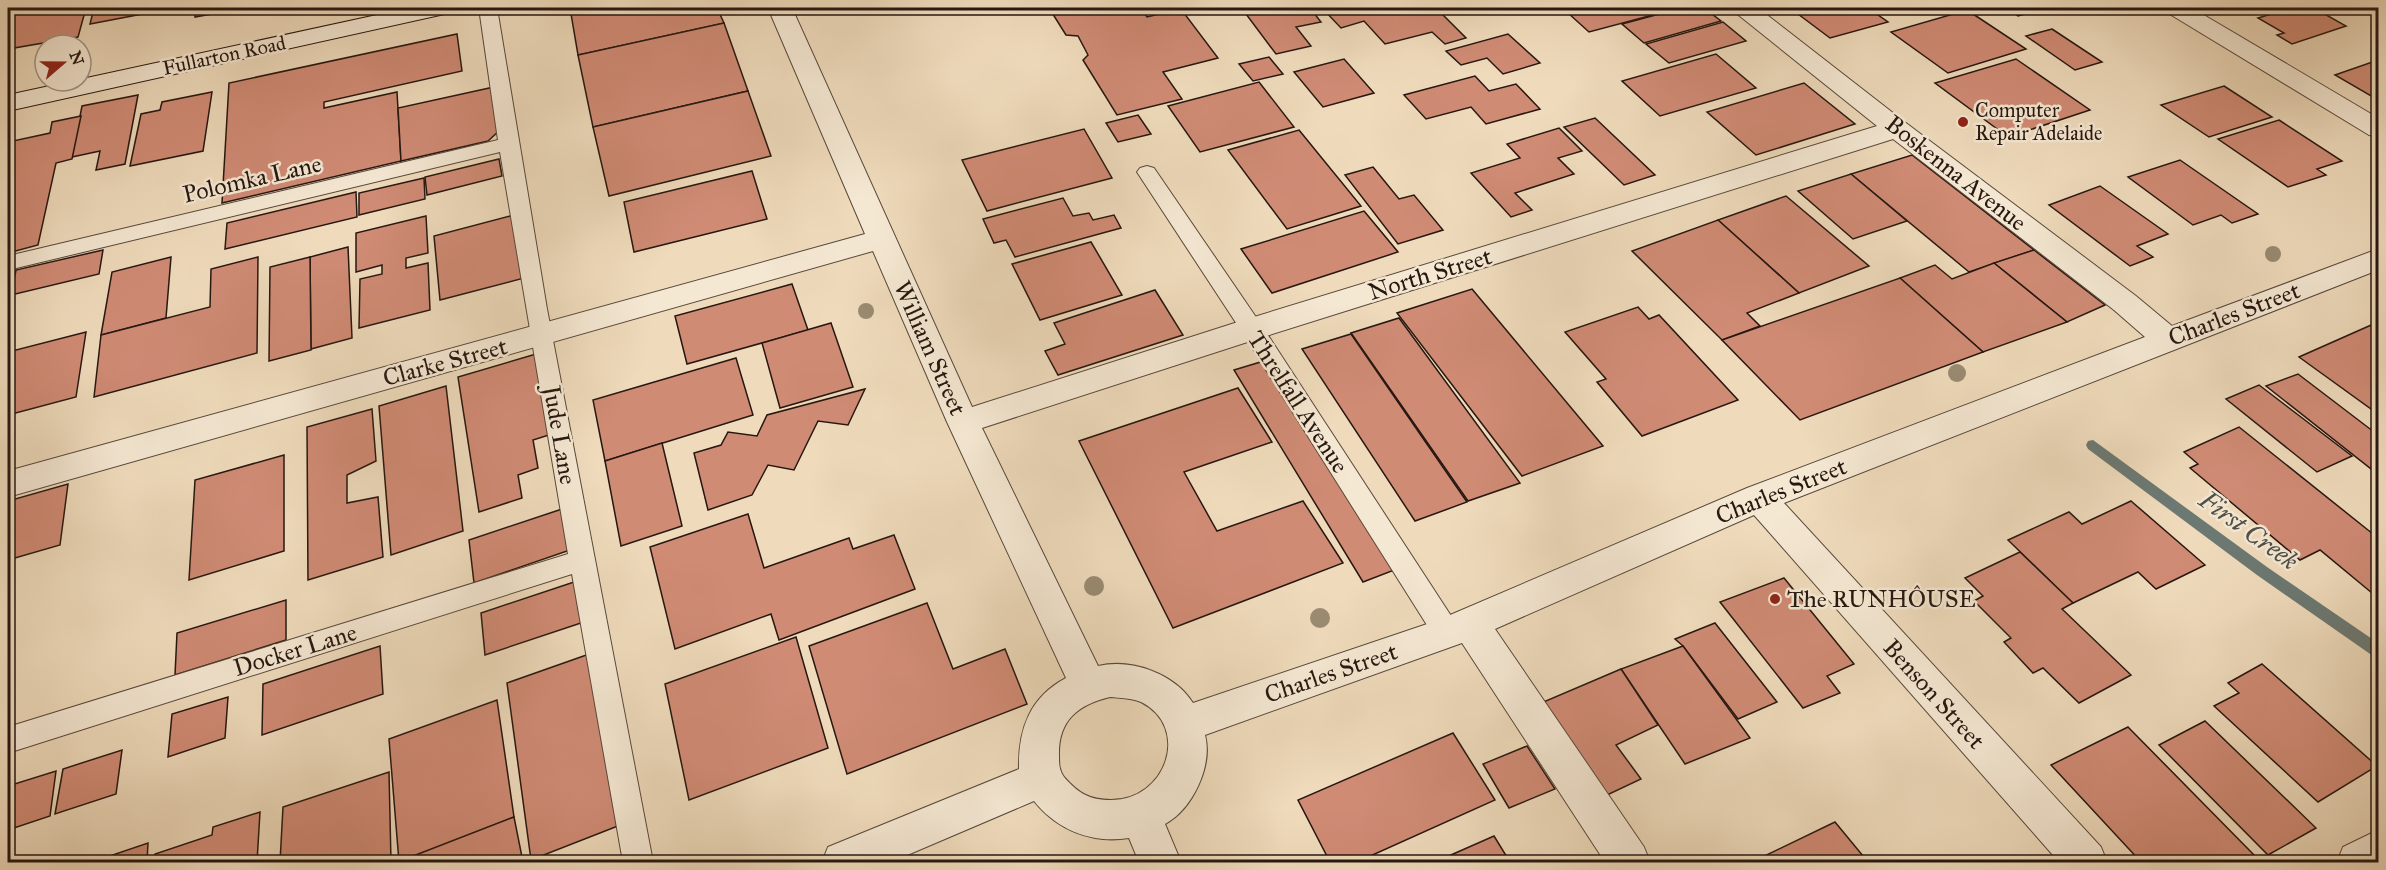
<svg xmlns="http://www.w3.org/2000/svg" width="2386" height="870" font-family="'IM FELL Great Primer',serif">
<rect width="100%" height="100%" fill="#efdbbc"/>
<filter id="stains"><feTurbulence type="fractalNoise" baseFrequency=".00333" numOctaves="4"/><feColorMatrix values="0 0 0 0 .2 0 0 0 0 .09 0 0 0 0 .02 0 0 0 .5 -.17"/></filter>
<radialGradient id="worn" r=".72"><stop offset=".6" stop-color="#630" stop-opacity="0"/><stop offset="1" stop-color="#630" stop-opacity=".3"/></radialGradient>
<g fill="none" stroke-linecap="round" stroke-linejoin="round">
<polygon fill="#6c7973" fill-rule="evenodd" points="2093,440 2267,567 2378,643 2378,658 2373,656 2257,575 2088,449 2086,445 2088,441"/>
</g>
<g fill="#d08b75" stroke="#261710" stroke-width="1.5">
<polygon points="8,8 86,8 78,37 8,49"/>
<polygon points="94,8 174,8 90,24"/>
<polygon points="196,8 245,8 195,17"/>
<polygon points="570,8 699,8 701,13 717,8 724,23 578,55"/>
<polygon points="1049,8 1140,8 1147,17 1181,9 1218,58 1163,72 1182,99 1117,115 1083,60 1088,55 1078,36 1066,35"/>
<polygon points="1277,8 1310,8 1321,22 1296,27 1311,46 1276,54 1246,14"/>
<polygon points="1322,8 1383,8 1389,14 1413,8 1436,8 1466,38 1445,44 1432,32 1385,44 1364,21 1341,28"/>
<polygon points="1589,8 1679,8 1589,32 1568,13"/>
<polygon points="1682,8 1704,8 1721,21 1644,43 1622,24"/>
<polygon points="1790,8 1868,8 1888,22 1830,38"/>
<polygon points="2006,8 2046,8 2018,16"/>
<polygon points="2291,8 2314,8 2346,26 2292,44 2277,35 2284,33 2258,18"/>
<polygon points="1967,10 2026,49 1948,73 1891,32"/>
<polygon points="1723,22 1746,41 1669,63 1646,44"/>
<polygon points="724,23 748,91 593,127 578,55"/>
<polygon points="2052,29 2102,62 2075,70 2026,36"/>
<polygon points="457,34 462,71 324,102 324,108 397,92 401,161 222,203 229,83"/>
<polygon points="1508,34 1540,63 1503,74 1487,58 1461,65 1446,51"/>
<polygon points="1716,54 1756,88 1660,116 1622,81"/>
<polygon points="1269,57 1283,74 1253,81 1239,64"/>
<polygon points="1344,59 1374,93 1323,107 1294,72"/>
<polygon points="2016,59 2090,110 2008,137 1935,83"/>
<polygon points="2378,60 2378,100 2335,75"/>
<polygon points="1475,76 1489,91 1516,84 1540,109 1486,124 1471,107 1426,119 1404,95"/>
<polygon points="1259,82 1294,127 1200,152 1168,106"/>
<polygon points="1804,83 1855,124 1756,155 1707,112"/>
<polygon points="2224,86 2272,117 2209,137 2161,105"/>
<polygon points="494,87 500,130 488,141 401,161 398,108"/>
<polygon points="748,91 771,156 609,196 593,127"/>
<polygon points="212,92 203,151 130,166 141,114 160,110 162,102"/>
<polygon points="138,95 125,164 96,170 100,151 72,157 82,106"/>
<polygon points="1138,115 1151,134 1118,142 1106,123"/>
<polygon points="81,116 72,159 56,163 38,245 8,253 8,142 50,133 52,122"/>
<polygon points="1595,118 1655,175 1624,185 1564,127"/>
<polygon points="2279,120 2342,161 2317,169 2326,175 2288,187 2218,139"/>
<polygon points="1559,128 1582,151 1558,158 1574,174 1515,193 1532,210 1511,217 1471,173 1520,158 1507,144"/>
<polygon points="1084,129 1112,178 987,211 962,160"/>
<polygon points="1299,130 1361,206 1287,229 1228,150"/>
<polygon points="1912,155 2034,250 1969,272 1851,174"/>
<polygon points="499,159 502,176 427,195 425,177"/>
<polygon points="2180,160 2258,214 2232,223 2221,215 2193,225 2128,177"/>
<polygon points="1373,167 1399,199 1414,195 1443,230 1398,244 1345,175"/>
<polygon points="752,171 767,219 634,252 624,202"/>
<polygon points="1851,174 1907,221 1853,239 1798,191"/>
<polygon points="424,178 425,199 359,215 359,193"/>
<polygon points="2100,186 2168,234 2137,246 2153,257 2130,266 2049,205"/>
<polygon points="356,192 357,217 225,249 227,223"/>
<polygon points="1786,196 1869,266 1799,293 1718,220"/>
<polygon points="1063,198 1073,216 1089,213 1093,220 1114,215 1121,228 1015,257 1006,240 994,243 983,219"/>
<polygon points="1364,211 1398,252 1272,293 1241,249"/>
<polygon points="518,214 528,277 440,300 434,236"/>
<polygon points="426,216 428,253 406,258 406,268 428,263 430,310 359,328 360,279 382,274 382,265 356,272 356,233"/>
<polygon points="1718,220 1799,293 1747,313 1760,326 1722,340 1632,251"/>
<polygon points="1091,242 1122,295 1040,320 1012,264"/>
<polygon points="348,247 352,338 311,349 310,257"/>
<polygon points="103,250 99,274 11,295 16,270"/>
<polygon points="2034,250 2105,305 2067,322 1994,263"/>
<polygon points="171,257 166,318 101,335 112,272"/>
<polygon points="258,257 257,353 94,397 101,335 210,307 211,269"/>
<polygon points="310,257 311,350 269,361 270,267"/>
<polygon points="1994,263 2067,322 1983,352 1900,278 1935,265 1952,279"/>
<polygon points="1900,278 1983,352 1800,420 1722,340"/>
<polygon points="792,284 808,330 687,364 675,316"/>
<polygon points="1472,289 1603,446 1522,476 1397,313"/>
<polygon points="1155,290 1183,335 1058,375 1045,351 1065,344 1054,323"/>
<polygon points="1638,307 1649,319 1659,315 1738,400 1642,436 1597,382 1606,379 1565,332"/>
<polygon points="1399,318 1520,483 1468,501 1351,333"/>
<polygon points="2378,322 2378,414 2299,357"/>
<polygon points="831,323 853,387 780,408 762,343"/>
<polygon points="86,332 76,397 8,415 8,352"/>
<polygon points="1351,334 1467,502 1415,521 1302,349"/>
<polygon points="536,354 552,434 533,440 538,468 518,475 522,498 479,512 458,377"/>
<polygon points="736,358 753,415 605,461 593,400"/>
<polygon points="1264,361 1397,569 1363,582 1234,370"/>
<polygon points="2298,374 2378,435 2378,470 2375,472 2266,386"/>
<polygon points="2259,385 2352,456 2317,472 2226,399"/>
<polygon points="446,386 463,531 391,555 379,406"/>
<polygon points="1238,388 1272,442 1184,472 1217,531 1303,501 1343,563 1173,628 1079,441"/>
<polygon points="865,389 848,425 818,421 794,470 768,465 752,495 708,510 694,453 721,445 728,432 757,436 767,415"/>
<polygon points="372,409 376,461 347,475 347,503 378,497 383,557 308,580 307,427"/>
<polygon points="2239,427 2378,538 2378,598 2320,550 2300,560 2190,468 2198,464 2184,452"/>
<polygon points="662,443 682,526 621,546 605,461"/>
<polygon points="284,455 284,551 189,580 195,480"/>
<polygon points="68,484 60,545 8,560 8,501"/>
<polygon points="2131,501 2205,565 2156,589 2138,572 2073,603 2008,540 2069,512 2082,524"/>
<polygon points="562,509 570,550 474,583 469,540"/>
<polygon points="748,514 764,568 849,538 853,549 894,535 915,589 779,640 771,614 675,649 650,547"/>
<polygon points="2020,552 2073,603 2062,609 2131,675 2079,703 2043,668 2033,673 2004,642 2011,638 1974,601 1983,596 1965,578"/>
<polygon points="1784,578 1854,664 1827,676 1840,693 1803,708 1720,602"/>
<polygon points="574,582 581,623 485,655 481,613"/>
<polygon points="286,600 286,640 175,675 177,633"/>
<polygon points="927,603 953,669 1005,649 1027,704 847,774 809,646"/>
<polygon points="1715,623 1777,702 1738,719 1683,646 1675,639"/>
<polygon points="796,637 828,748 689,800 665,684"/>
<polygon points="380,646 383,694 262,735 263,684"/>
<polygon points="1683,646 1750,738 1685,764 1621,669"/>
<polygon points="592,653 623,824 531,860 507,683"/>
<polygon points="2262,664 2377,766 2318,802 2214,706 2239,693 2228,683"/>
<polygon points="1621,669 1658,725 1616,745 1641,779 1607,795 1541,703"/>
<polygon points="228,697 225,738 168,757 172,714"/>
<polygon points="497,700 514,817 399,862 389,739"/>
<polygon points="2205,721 2316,828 2268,855 2159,745"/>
<polygon points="2128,727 2256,857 2245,862 2141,862 2051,765"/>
<polygon points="1453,733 1495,800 1357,862 1330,862 1298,800"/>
<polygon points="1527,746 1555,789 1509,808 1483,764"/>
<polygon points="122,750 116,794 55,814 63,769"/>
<polygon points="56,771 50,816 8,830 8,786"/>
<polygon points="389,772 391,862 280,862 283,807"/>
<polygon points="260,812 257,862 154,862 155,854 212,835 213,827"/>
<polygon points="514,817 523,862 409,862 408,858"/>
<polygon points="1835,822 1868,862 1752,862"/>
<polygon points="1494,836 1510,862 1435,862"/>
<polygon points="148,843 147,862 92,862"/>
</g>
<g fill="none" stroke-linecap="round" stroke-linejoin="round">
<defs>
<g id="service">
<polygon points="479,8 497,8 547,309 653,862 623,862 572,574 8,753 8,727 568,554 500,152 8,270 8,256 498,140"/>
<polygon points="1147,166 1154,168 1260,323 1457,625 1461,633 1457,641 1447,645 1437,641 1244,335 1137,172 1140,168"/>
</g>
<g id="minor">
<path d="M768,8H792L972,407L1241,321L1877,126L1736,13L1732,8H1758L1906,123L2136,296L2172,326L2378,249V270L1784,503L2101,847L2107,862H2059L1754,515L1495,629L1644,847L1650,862H1605L1462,643L1205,735C1213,765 1193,809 1165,824L1181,862H1139L1129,838C1092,844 1057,830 1034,801L891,862H822L828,847L1019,769C1018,729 1030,697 1066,678L947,422L873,251L8,497V471L865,234ZM1893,139L2114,310L2145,337L1747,488L1436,621L1193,703C1175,674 1132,658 1098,666L982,428L1263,337ZM1110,697C1120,698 1132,698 1141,702C1191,727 1167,800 1111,800C1089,800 1078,793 1064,777C1059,770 1059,764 1059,756C1058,721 1077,705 1110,697Z"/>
<polygon points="2164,8 2192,8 2378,118 2378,137 2369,135 2168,13"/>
<polygon points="2376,831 2378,832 2378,862 2337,862 2343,847"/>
</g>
<polygon id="secondary" points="409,8 452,8 448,13 440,15 8,111 8,95"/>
</defs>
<use href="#service" stroke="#58483b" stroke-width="2"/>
<use href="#minor" stroke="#58483b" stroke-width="2"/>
<use href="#secondary" stroke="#261710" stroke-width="2"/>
<use href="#service" fill="#f5e8d3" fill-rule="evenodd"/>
<use href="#minor" fill="#f5e8d3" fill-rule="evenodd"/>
<use href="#secondary" fill="#f5e8d3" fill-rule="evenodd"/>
</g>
<g fill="#9a8b72">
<circle cx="2273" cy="254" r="8"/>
<circle cx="866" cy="311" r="8"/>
<circle cx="1957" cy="373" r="9"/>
<circle cx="1094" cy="586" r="10"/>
<circle cx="1320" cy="618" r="10"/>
</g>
<g fill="#8f2418" stroke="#f5e8d3" stroke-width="2">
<circle cx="1963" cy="122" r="6"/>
<circle cx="1775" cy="599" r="6"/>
</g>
<g text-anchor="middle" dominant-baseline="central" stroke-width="5" stroke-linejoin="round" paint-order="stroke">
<g font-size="20" fill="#261710" stroke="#f5e8d3">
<text transform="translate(224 55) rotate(-12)">Fullarton Road</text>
</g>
<g font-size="20" fill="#261710" stroke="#f5e8d3" text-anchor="start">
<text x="1975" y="110">Computer<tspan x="1975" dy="23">Repair Adelaide</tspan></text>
</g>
<g font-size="24" fill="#261710" stroke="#f5e8d3">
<text transform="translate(1956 173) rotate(38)">Boskenna Avenue</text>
<text transform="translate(252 179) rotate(-13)">Polomka Lane</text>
<text transform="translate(1430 274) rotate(-17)">North Street</text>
<text transform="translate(2234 314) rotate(-21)">Charles Street</text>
<text transform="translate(930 348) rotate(66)">William Street</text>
<text transform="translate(445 362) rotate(-15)">Clarke Street</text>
<text transform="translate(1298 402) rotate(57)">Threlfall Avenue</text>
<text transform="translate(560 435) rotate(80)">Jude Lane</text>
<text transform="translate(1781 491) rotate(-22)">Charles Street</text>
<text transform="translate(295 650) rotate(-17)">Docker Lane</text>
<text transform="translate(1331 673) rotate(-19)">Charles Street</text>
<text transform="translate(1934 694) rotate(48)">Benson Street</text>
</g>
<g font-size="24" fill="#261710" stroke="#f5e8d3" text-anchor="start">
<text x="1787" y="599">The RUNHÔUSE</text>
</g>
<g font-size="26" font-style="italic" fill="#4f504a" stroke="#f5e8d3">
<text transform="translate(2249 530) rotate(36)">First Creek</text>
</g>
</g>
<rect width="2386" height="870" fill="none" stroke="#efdbbc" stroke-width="30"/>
<rect x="9" y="9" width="2368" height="852" fill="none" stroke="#261710" stroke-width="3"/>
<rect x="15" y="15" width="2356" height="840" fill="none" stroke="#261710" stroke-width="1.5"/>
<g transform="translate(63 63) rotate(70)"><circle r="28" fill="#f5e8d3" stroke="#a29485" stroke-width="1.5"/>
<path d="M0-4.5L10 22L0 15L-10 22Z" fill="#8f2418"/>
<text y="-9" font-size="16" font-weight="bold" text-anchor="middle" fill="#261710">N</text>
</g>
<rect width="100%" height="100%" filter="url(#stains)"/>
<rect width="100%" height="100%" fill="url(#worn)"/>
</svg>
